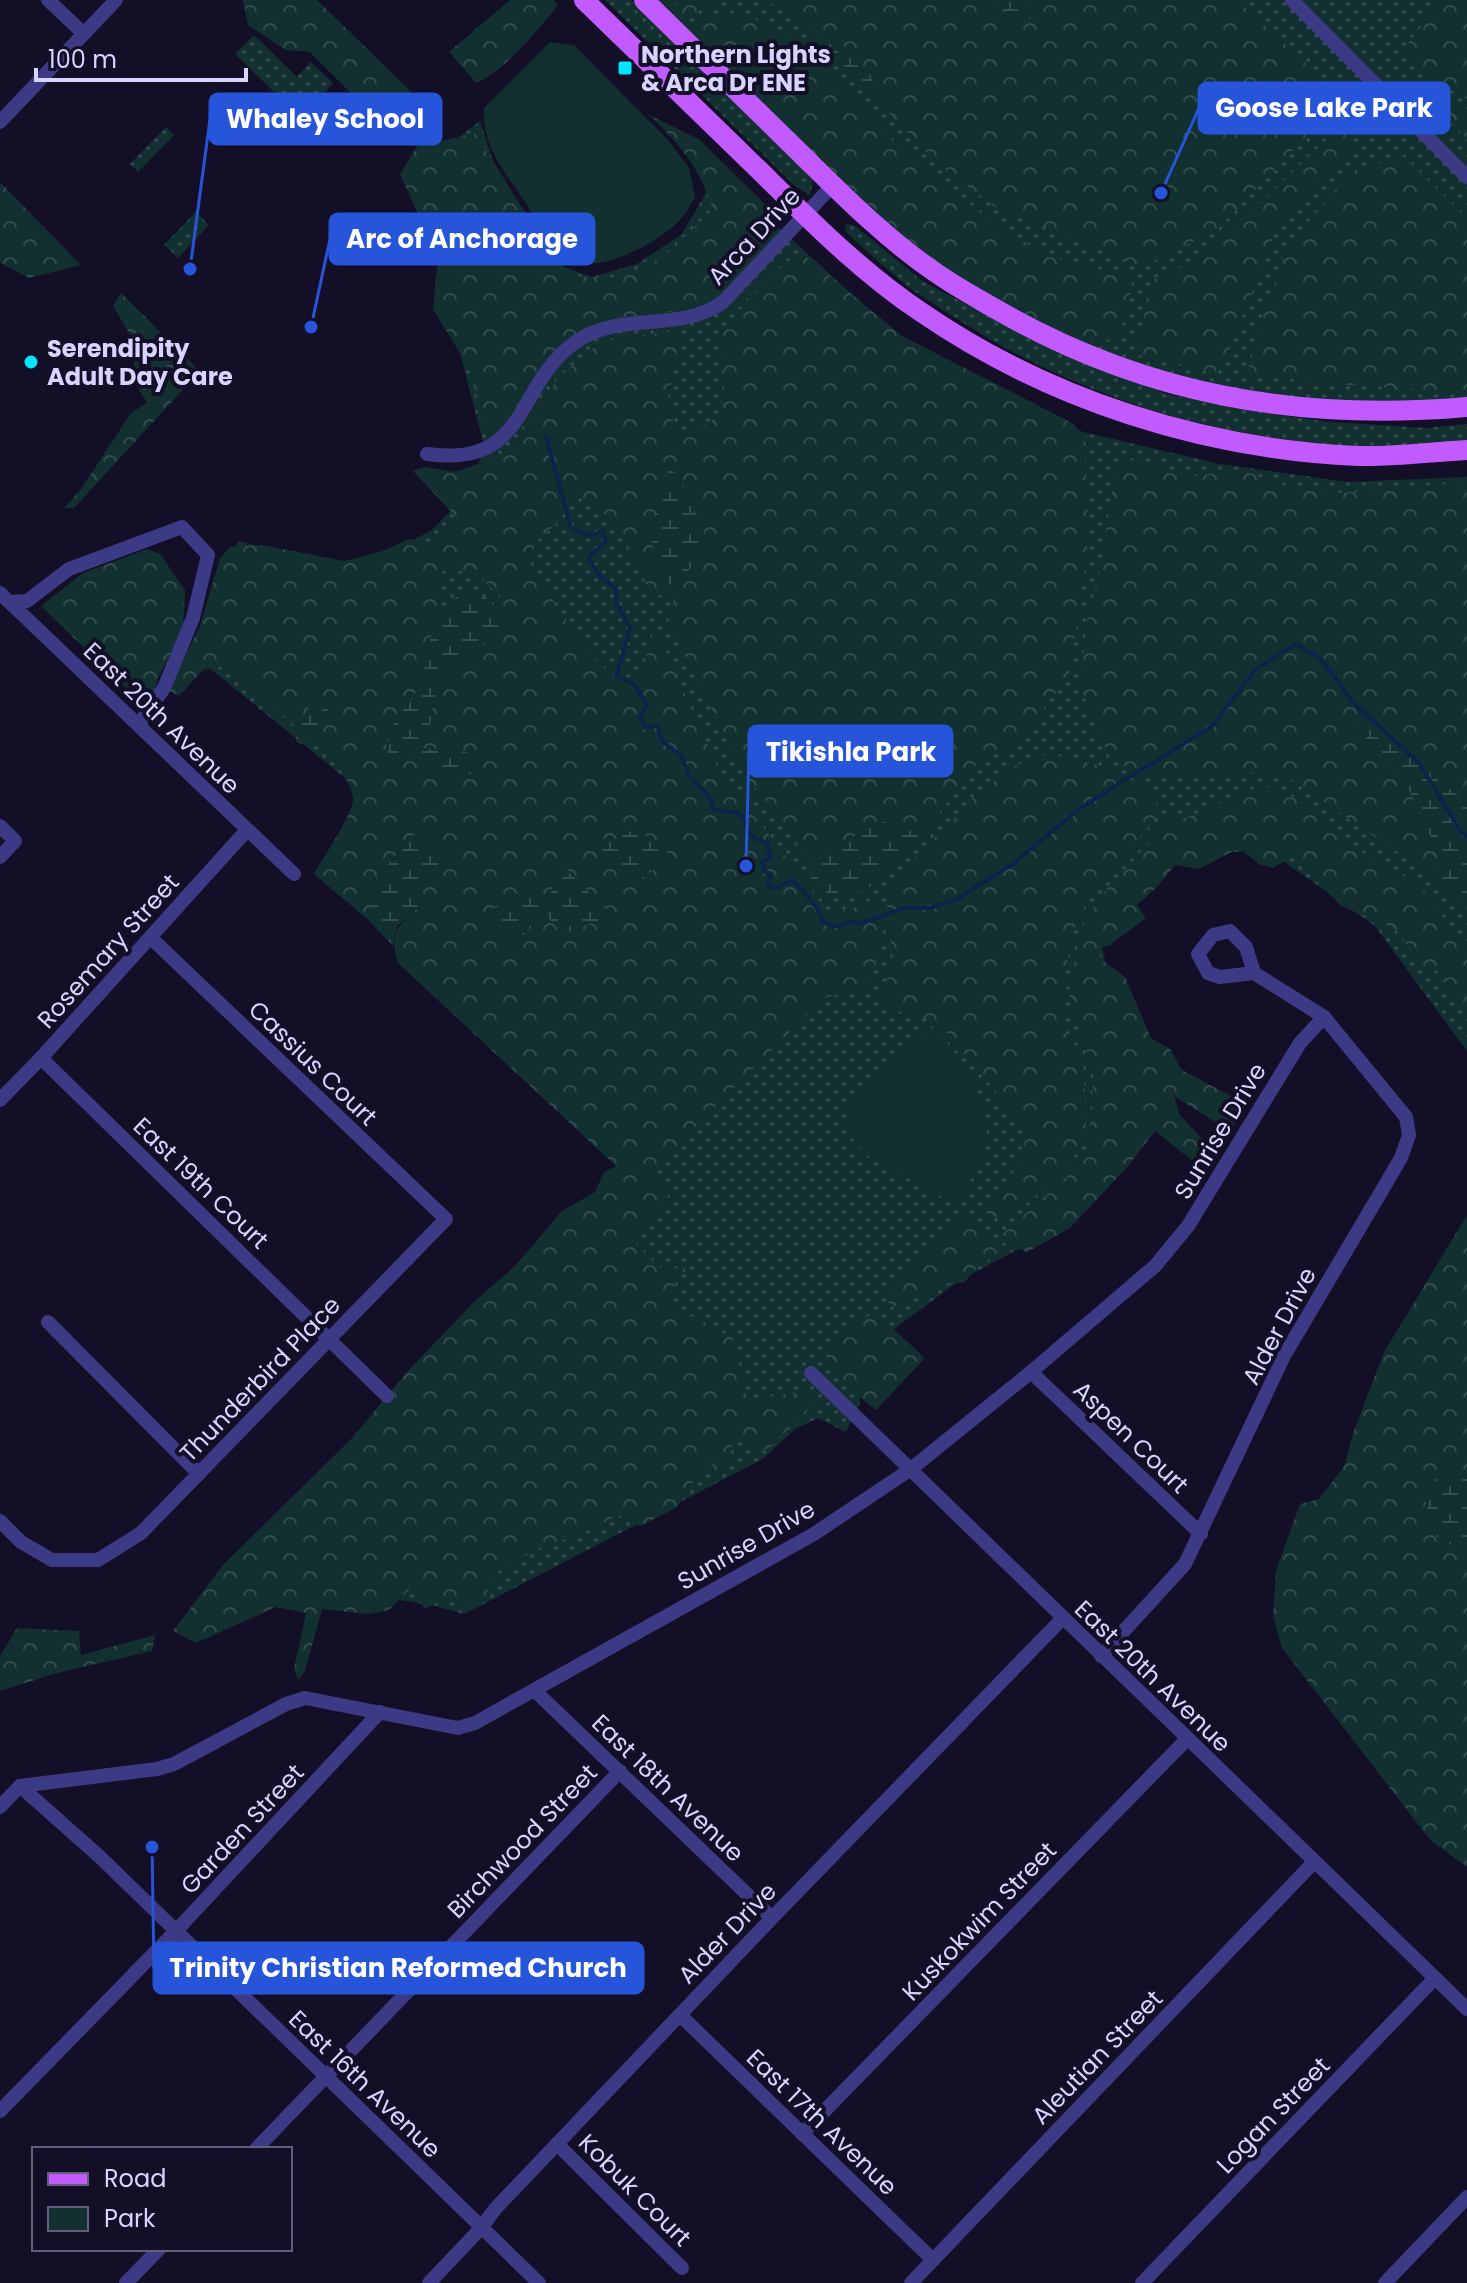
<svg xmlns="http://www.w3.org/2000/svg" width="1467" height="2283" font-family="Poppins,sans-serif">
<defs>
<pattern id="green-dots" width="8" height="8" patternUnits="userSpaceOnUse" patternTransform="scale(2)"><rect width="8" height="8" fill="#12302f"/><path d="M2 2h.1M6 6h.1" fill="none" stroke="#344d4e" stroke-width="1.8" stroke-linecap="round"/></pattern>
<pattern id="forest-crowns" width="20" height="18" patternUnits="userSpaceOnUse" patternTransform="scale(2)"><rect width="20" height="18" fill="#12302f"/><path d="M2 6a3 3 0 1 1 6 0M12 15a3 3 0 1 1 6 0" fill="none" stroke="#344d4e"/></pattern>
<pattern id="wetland-marsh" width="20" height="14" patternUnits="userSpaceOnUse" patternTransform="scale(2)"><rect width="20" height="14" fill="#12302f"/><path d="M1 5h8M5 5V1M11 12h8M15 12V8" fill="none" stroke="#344d4e"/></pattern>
</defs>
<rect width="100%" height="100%" fill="#130f26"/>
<g fill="url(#green-dots)">
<polygon points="605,0 632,0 807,168 813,182 810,196 794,185"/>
<polygon points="656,0 1467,0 1467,401 1337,405 1204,385 1105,354 941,267"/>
<polygon points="254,35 297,77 311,62 333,83 323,94 277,95 235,54"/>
<polygon points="480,121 497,173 564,267 592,277 637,264 682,234 718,172 901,339 1083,432 1220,464 1347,482 1467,477 1467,1051 1374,925 1267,850 1167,856 1099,936 1148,1129 1069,1222 959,1281 871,1346 859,1374 860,1403 846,1432 818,1418 795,1429 763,1459 464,1614 436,1606 303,1584 638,1177 372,800 202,662 238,541 355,571 432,530 470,491 484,445 413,172"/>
<polygon points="166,127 174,135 138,172 130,164"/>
<polygon points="196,212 209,225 178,258 164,245"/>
<path d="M846,224L854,225L921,280L939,290L1015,329L1167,394L1239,409L1331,422L1427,428L1467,424V444C1431,445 1394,448 1357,446C1212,439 1072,395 951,315C935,304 916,294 901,281C884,267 868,252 851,237L845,230Z"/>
</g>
<g fill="url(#forest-crowns)" fill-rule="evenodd">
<polygon points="243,0 317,0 437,117 395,135 374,122 361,103 310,52 286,50 248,25"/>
<path d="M510,0H553L558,5C537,31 506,70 476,83L449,52Z"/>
<polygon points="671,0 708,0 713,5 687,16"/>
<polygon points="765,0 987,0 1016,17 1030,18 1027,0 1238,0 1325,81 1331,110 1217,230 1141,267 995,207 938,164 887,111 869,73 837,39 804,24"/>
<polygon points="1442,0 1467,0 1467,99 1415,71 1406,46"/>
<path d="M741,12C754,18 771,30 784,30L863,106L892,140L992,222L1034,248L1069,263L1129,275L1132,286L1119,339L1089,341L1061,334L966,284L908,242L803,144L690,34L710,16Z"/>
<polygon points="1428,90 1467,110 1467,139 1430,104"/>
<path d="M648,114L700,140L779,218L777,232L753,264L719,297L697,309L613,318L595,325L550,357L529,383L510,416L487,435L469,368L433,309L438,259L400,174L418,145C438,143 455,137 476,134L563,273C639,292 662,257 713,209C697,164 682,147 648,114Z"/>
<polygon points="1341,125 1355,145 1315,183 1277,227 1231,346 1216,372 1137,355 1138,338 1155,277 1163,277 1212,249"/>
<polygon points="1402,155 1467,218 1467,392 1349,385 1247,375 1264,312 1280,275 1286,248 1348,175"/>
<polygon points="0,182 81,265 29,278 0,263"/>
<path d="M801,252L902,336L1074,424L1084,439L1088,520L1087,554L1070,672L1021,741L976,765L923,835L881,821L810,862L742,770L668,623L675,594L652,596L616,522L573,493C569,501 566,511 561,518C548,535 526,541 532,568C560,611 588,660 630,689L639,680L655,626L717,766L828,912L847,911L877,897C891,933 880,957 865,989L823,998L651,1172L672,1191L651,1217L636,1243L658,1267L689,1269L677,1277L671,1298L683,1314L694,1317L733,1338L747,1399L805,1392L816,1402L767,1450L733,1438L730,1459L717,1477L711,1461L703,1467L677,1507L641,1526L618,1515L581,1534L539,1548L499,1571L481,1602L465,1606L448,1598L424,1609L413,1586L389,1610L368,1614L322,1609L305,1671L298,1680L294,1669L306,1613L276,1607L196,1643L173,1631L223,1565L352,1438L406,1373L474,1302L515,1266L562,1211L595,1192L604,1172L616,1166L398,963C388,930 400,924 423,903L421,886L444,858L434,841L413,835L374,881L373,911L366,918L314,874C322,859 355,812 353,797C350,778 327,754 314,740L328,720L313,701L297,728L227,666L203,670L179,696L168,690L200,626L220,558L230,547L262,545L344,561L383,551L409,539L436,544L455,516L413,471L424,467L455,472L505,454L547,398L557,378L602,341L673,331L681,339L668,397L674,426L686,433C700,427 716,422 722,407C726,395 724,350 720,337C738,308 772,270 801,252ZM667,470L678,473L688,501L701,522L662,504ZM438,568L448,573L471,569L500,596L495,608L498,627L487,642L458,658L442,679L433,698L423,748L467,752L472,776L466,771L440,772L413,757H388L386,742L390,728L418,689L428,661L436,621L441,612ZM616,839L637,883L591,840ZM553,867H564L562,933L546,915L553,885Z"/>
<polygon points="121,293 200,371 74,508 64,508 81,489 131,413 147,403 130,375 139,350 113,306"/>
<polygon points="1134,460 1158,463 1186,477 1241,470 1289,487 1343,493 1467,482 1467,801 1368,741 1407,786 1441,859 1430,874 1287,777 1256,772 1224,777 1148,777 1110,759 1081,689 1086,623 1100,568 1117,461"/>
<polygon points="147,549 160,554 185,590 183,631 158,678 155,691 139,701 41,606 83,573"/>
<path d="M1047,754C1077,758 1134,772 1153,797C1157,802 1158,808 1159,815L1094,890L1075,927L1062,984L1064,1017L1084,1069L1086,1130L1079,1148L1065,1172L1013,1215L999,1219L985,1210L1013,1172L1027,1136L993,1088L938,1022L878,1006L893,959L885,889L973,798L1012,767Z"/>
<polygon points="1260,786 1281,789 1320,816 1367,856 1409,878 1430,897 1467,952 1467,1007 1457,1000 1435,969 1417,970 1418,958 1394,928 1341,906 1311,875 1298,853 1273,868 1259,864 1239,848 1199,869 1175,865 1155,889 1137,905 1146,918 1110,945 1097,949 1102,960 1125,977 1151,1038 1170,1049 1182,1070 1246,1104 1230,1131 1174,1096 1180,1115 1215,1153 1204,1170 1155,1131 1129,1165 1070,1228 1027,1252 996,1240 1068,1176 1085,1152 1092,1127 1093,1069 1072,1010 1069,991 1081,928 1099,898 1144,848 1172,812 1181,820"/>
<polygon points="971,1214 999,1253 976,1268 965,1282 941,1286 932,1293 916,1295 904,1308 888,1304 893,1283 959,1218"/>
<polygon points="1467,1215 1467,1867 1431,1841 1282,1648 1273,1616 1276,1571 1300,1504 1319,1499 1345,1465 1352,1436 1384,1352"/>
<polygon points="875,1312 925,1358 876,1410 851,1390 825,1361 839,1334"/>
<polygon points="17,1628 79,1631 81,1655 155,1635 152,1651 57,1673 0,1691 0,1656"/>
</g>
<g fill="url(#wetland-marsh)">
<polygon points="987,0 1027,0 1030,19 1016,17"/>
<polygon points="804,24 837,39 869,73 887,111"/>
<path d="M668,470L679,474C687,498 700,520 708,545L694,566L670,585L661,573L652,544L657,509L662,504Z"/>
<path d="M467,592C479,593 487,596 494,606C512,635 479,644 461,656C454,662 446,673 441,681C429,702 434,727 423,748L467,752L474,777L466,771L440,773L413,757L400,762L388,757C382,725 408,712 419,686C428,664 428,633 439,615C445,604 456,596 467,592Z"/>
<path d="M313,700L328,702C328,725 323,737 300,745L296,741L297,728Z"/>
<polygon points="1351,713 1374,720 1442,784 1467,801 1467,908 1430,874 1441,859 1407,786 1368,741"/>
<path d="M881,821L923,835C908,852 867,899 844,898C831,897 821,886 811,878L810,862Z"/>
<polygon points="637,828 670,855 637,884 590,840 616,839"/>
<polygon points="413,835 434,841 444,858 421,886 423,903 397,926 393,946 366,918 373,910 374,881"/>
<polygon points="553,867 564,867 612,916 562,934 546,915 515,942 486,915 511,894 525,890 549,901 553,885"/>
<polygon points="1442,1470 1467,1474 1467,1555 1460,1547 1438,1541 1424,1498"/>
</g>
<g fill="#12302f">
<path d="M550,42L574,45L668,140L689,168L695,197C690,205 685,215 678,222C656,244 591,280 563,256C552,247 530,209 521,196C501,167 482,144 484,108Z"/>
<path d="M933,1027C962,1058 987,1092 987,1137C986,1158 967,1187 956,1205L863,1153L849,1134L846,1102Z"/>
</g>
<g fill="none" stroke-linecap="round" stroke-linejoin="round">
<path stroke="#0c2248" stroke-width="4" d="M546,436L571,528L591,536L602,531L606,542L588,557L599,575L616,589V602L630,627L617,676L635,685L647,705L640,718L645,727L658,726L662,741L681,756L689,775L710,799L714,810L738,813L745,820L747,830L754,838L767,843L771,858L762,862L765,871L771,876L768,882L771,888H777L791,880C801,886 821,912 824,923L840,927L849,922L862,923L904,908H930L959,898L1014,863L1080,808L1212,726L1256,669L1296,644L1321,659L1353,702L1420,764L1460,831L1467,836"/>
<g stroke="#3d3a85" stroke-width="14">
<polyline points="48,0 84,34"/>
<polyline points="1292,0 1467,177"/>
<polyline points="0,122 116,0"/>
<path d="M427,454C531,468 513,385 577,341C622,311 680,333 723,302L833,185"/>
<polyline points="0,593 294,874"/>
<polyline points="10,602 27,601 69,569 182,527 208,555 193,618 164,688 139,724"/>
<polyline points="0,826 15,841 0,857"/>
<polyline points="41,1058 387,1396"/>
<polyline points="0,1100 41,1058 247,830"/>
<polyline points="48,1322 199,1474"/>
<polyline points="1031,1372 1201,1534"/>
<polyline points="811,1373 1467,2009"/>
<polyline points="0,1521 21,1542 52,1560 98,1560 141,1533 446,1219 151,938"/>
<polyline points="1101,1656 1185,1564 1284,1356 1401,1158 1409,1135 1406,1117 1324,1017 1254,973 1246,947 1230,931 1213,935 1198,954 1208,973 1220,977 1254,973"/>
<polyline points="534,1690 772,1918"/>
<polyline points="20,1786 157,1769 174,1764 286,1704 305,1698 458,1728 475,1723 814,1534 911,1469 1031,1372 1155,1266 1188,1226 1300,1043 1324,1017"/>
<polyline points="20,1786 100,1857 539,2283"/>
<polyline points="0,1807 20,1786"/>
<polyline points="680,2015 933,2260"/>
<polyline points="0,2111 175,1932 380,1712"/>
<polyline points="802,2134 1187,1739"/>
<polyline points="557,2144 682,2268"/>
<polyline points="256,2149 620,1771"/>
<polyline points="126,2283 159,2249"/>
<polyline points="429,2283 481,2228 495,2209 772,1918 1062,1619"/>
<polyline points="911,2283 1314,1862"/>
<polyline points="1142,2283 1435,1978"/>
<polyline points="1385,2283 1467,2197"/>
</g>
<g stroke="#c25bff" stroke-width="20">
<path d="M584,0C642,56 700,113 758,169C809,219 861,272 921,312C1049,400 1203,449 1358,456C1394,457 1431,452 1467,450"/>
<path d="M644,0C696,51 748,102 800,153C842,194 884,237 932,270C951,284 973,296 994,308C1142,394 1297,422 1467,407"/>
</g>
</g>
<g fill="#00e5ff" stroke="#130f26" stroke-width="3">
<rect x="617" y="60" width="16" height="16" rx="4"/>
<circle cx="31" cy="362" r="8"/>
</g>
<g text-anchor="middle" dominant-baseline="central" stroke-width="8" stroke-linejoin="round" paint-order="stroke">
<g font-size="24" font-weight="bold" fill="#d9d4ff" stroke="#130f26" text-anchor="start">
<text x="641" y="54">Northern Lights<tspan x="641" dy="28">&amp; Arca Dr ENE</tspan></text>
<text x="47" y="348">Serendipity<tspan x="47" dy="28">Adult Day Care</tspan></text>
</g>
<g font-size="24" fill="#d9d4ff" stroke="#130f26">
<text transform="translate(754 236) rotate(-47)">Arca Drive</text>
<text transform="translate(162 718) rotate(44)">East 20th Avenue</text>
<text transform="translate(108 951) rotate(-48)">Rosemary Street</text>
<text transform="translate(313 1063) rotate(44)">Cassius Court</text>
<text transform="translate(1220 1131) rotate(-59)">Sunrise Drive</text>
<text transform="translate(201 1183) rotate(44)">East 19th Court</text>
<text transform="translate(1279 1326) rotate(-62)">Alder Drive</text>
<text transform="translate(260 1379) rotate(-46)">Thunderbird Place</text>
<text transform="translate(1131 1437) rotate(44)">Aspen Court</text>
<text transform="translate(746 1545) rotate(-30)">Sunrise Drive</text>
<text transform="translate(1153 1676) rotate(44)">East 20th Avenue</text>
<text transform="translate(668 1788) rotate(44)">East 18th Avenue</text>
<text transform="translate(242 1829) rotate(-47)">Garden Street</text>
<text transform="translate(522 1841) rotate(-46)">Birchwood Street</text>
<text transform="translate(979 1921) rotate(-46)">Kuskokwim Street</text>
<text transform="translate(727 1933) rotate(-46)">Alder Drive</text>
<text transform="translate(1097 2057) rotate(-46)">Aleutian Street</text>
<text transform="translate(365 2084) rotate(44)">East 16th Avenue</text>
<text transform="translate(1273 2115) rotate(-46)">Logan Street</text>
<text transform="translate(822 2122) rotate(44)">East 17th Avenue</text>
<text transform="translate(635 2190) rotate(45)">Kobuk Court</text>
</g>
</g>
<path fill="none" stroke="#2655da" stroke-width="3" d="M1161 193L1199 108M190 269L210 119M311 327L330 239M746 866L749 751M152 1847L154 1968"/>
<g fill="#2655da" stroke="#130f26" stroke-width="3">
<circle cx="1161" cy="193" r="8"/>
<circle cx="190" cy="269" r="8"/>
<circle cx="311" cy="327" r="8"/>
<circle cx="746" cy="866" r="8"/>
<circle cx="152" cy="1847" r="8"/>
</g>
<g fill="#2655da" stroke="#2655da" stroke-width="3">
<rect x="1199" y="83" width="250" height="50" rx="8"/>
<rect x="210" y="94" width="231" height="50" rx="8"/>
<rect x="330" y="214" width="264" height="50" rx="8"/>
<rect x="749" y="726" width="203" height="50" rx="8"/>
<rect x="154" y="1943" width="489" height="50" rx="8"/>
</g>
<g font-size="26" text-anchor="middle" font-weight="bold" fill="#fff">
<text x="1324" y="117">Goose Lake Park</text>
<text x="325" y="128">Whaley School</text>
<text x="462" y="248">Arc of Anchorage</text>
<text x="851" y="761">Tikishla Park</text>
<text x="398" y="1977">Trinity Christian Reformed Church</text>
</g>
<rect x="32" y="2147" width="260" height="104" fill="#130f26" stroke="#625e7d" stroke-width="2"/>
<rect x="48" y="2173" width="40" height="12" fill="#c25bff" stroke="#625e7d" stroke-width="2"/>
<text x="104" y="2187" font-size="24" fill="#d9d4ff">Road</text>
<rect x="48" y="2207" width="40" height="24" fill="#12302f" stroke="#625e7d" stroke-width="2"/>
<text x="104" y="2227" font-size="24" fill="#d9d4ff">Park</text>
<path d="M36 68v12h210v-12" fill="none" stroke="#d9d4ff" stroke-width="4"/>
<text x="48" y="68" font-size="24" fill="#d9d4ff" stroke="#130f26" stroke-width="6" paint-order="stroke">100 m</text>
</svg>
